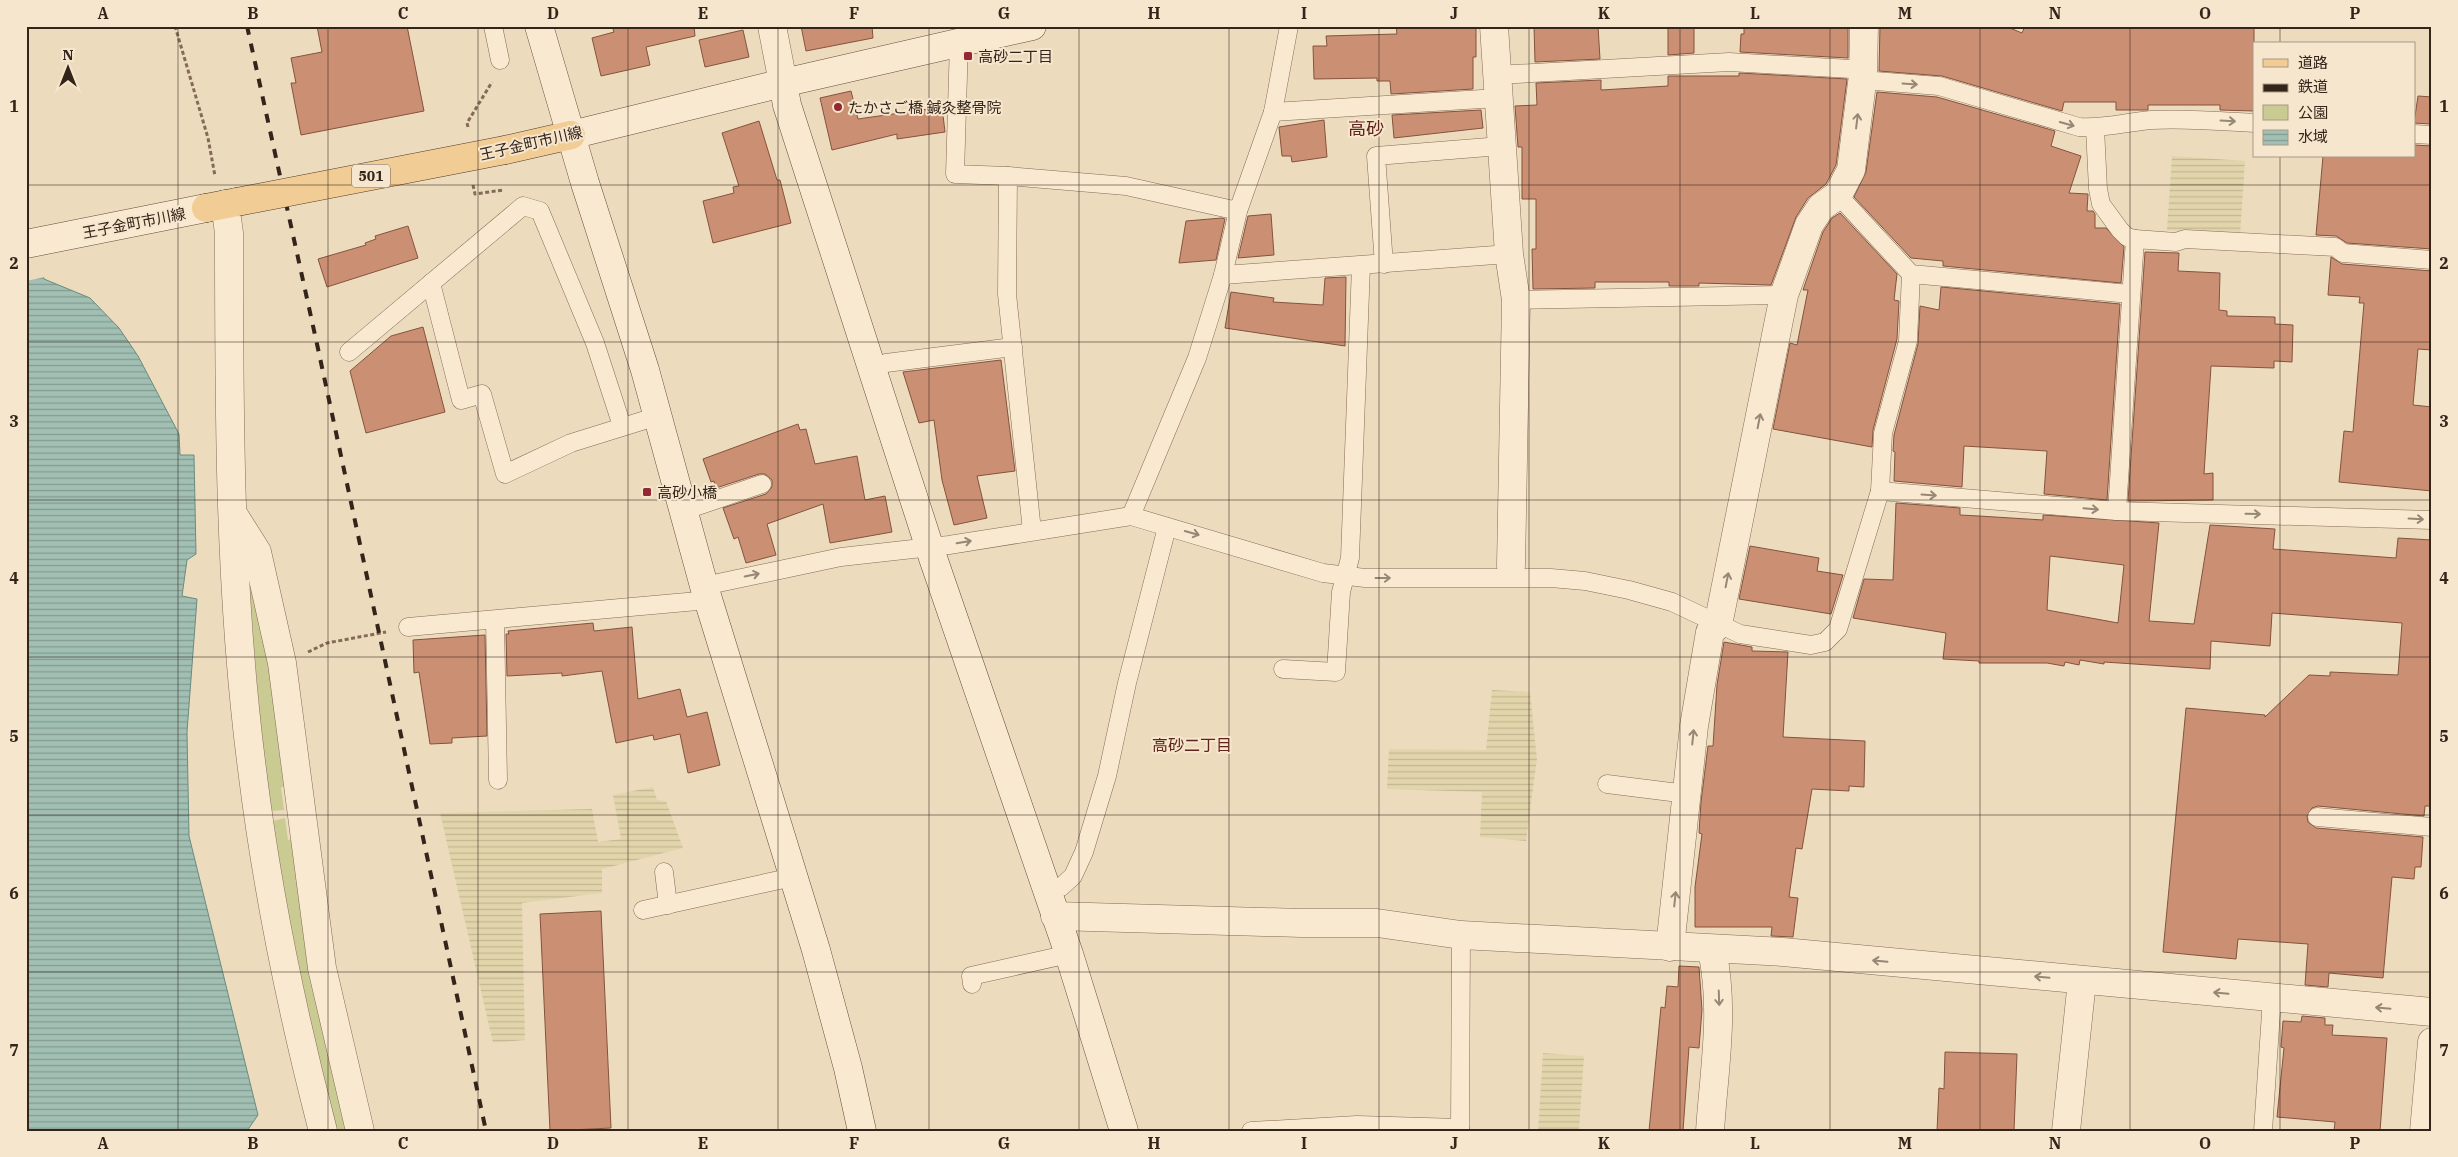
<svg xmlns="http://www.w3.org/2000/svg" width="2458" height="1157" font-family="'IBM Plex Serif','Noto Sans JP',serif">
<defs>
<pattern id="farmland-rules" width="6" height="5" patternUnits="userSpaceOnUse" patternTransform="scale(1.25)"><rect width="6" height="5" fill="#e2d5ab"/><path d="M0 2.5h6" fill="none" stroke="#c2b793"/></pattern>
<pattern id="water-rules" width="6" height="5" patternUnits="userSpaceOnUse" patternTransform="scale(1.25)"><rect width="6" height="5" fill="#a1bfb3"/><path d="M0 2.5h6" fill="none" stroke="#849b91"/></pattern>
</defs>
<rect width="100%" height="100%" fill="#eddbbe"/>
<g fill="url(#farmland-rules)">
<polygon points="2172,156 2245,161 2240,236 2167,230"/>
<polygon points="1492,690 1530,692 1537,759 1526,841 1480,837 1482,792 1387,789 1389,749 1486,750"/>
<polygon points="653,787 657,800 666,801 683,848 602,869 602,893 522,903 525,1040 493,1043 440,813 592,809 598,842 621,839 613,795"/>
<polygon points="1543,1053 1584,1056 1579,1131 1538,1131"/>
</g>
<g fill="#c9cb92">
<path d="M248,553L267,634L288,786L281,787L284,810L271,811C259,725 253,639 248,553Z"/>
<path d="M285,818L288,840L294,839L349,1131H337C311,1028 289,926 273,821Z"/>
</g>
<polygon fill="url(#water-rules)" stroke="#698c80" points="26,229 44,279 90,298 119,328 138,356 179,434 180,455 194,455 196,554 187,560 182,596 197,599 187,732 189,836 258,1115 247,1131 26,1131"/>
<polygon fill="#eddbbe" points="26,226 45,277 26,281"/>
<g fill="#cb9073" stroke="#84533d" fill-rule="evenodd">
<polygon points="317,26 407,26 424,111 301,135 291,83 296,83 291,58 322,52"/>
<polygon points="612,26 694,26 695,36 646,47 650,65 601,76 592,38 614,32"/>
<polygon points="801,26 872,26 873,38 806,51"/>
<polygon points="1396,26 1476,26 1476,57 1473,57 1473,89 1391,94 1390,81 1377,81 1377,78 1314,79 1313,46 1327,46 1326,36 1397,34"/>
<polygon points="1534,26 1598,26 1600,59 1535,62"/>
<polygon points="1668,26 1694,26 1694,53 1668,55"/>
<polygon points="1744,26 1848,28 1848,58 1740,52 1741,34 1744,34"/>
<polygon points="1880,26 2005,26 2022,33 2025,26 2254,26 2254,111 2220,110 2220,105 2148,105 2148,110 2116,110 2116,102 2064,102 2062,111 1942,76 1879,71"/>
<polygon points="743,30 749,57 705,67 699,40"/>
<polygon points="1739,73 1847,79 1836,165 1826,184 1808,198 1796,217 1771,285 1699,283 1699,286 1669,286 1669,282 1595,282 1595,288 1533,289 1532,249 1536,249 1536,199 1522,199 1522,147 1518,147 1515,106 1537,105 1536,83 1601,80 1601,90 1668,86 1668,76 1739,76"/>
<polygon points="851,91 858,119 942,107 945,132 897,139 897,134 832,150 820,98"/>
<polygon points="1877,92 1937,97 2055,131 2051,146 2081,156 2069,193 2088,194 2087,211 2093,211 2095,214 2095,228 2106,228 2124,247 2121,283 1943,266 1943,261 1911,258 1854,197 1866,172"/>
<polygon points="2418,96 2432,97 2432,124 2414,123"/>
<polygon points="1481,110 1483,128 1394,138 1392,115"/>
<polygon points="1324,120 1327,157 1292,162 1291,156 1282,156 1279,127"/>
<polygon points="759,121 777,180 780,180 791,223 713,243 703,201 734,193 733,187 739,186 722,133"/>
<polygon points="2414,145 2432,146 2432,249 2347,243 2336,236 2316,235 2323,156 2414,156"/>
<polygon points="1840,213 1897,274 1894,300 1899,301 1897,339 1873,430 1872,447 1773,429 1790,343 1797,345 1808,290 1803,290 1823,232 1832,218"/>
<polygon points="1271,214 1274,255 1238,258 1248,216"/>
<polygon points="1222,218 1225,219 1216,260 1179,263 1186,221"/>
<polygon points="408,226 418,258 327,287 318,259 366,245 365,243 376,239 375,236"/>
<polygon points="2145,252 2179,253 2178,271 2220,273 2219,310 2227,311 2227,316 2275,317 2275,324 2293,325 2292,362 2274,361 2274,368 2211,366 2204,474 2213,473 2213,500 2128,501"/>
<polygon points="2331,257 2342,264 2432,271 2432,350 2418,349 2413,405 2432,407 2432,491 2339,482 2344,431 2353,432 2364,303 2359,303 2360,297 2328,295"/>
<polygon points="1346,277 1345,346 1225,328 1231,292 1274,298 1273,302 1323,305 1325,278"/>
<polygon points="1941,287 2120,304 2107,500 2044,494 2047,451 1964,446 1962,487 1894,481 1895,452 1893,451 1894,435 1918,344 1920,306 1939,310"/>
<polygon points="423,327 445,412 366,433 350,371 391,336"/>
<polygon points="1001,360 1015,471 977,476 987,518 954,525 942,480 934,420 919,423 903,372"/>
<polygon points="798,424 800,430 806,429 815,464 857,456 865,500 885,496 892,532 830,543 823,504 767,524 776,555 746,563 738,537 734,539 723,508 766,494 772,487 772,480 765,474 759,474 716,488 714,481 711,482 703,459"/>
<path d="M1896,503L1960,508V515L1979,516L2043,520V515L2159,523L2149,621L2194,624L2210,525L2275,529L2273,549L2396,558L2398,538L2432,540V806H2425L2424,816L2318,806L2312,808L2307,816L2308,822L2316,828L2423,837L2421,867H2415L2414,879L2392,877L2383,978L2329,973L2328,987L2305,985L2308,944L2238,939L2236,959L2163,952L2186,708L2265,715V717L2309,675L2330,676V672L2398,675L2402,623L2272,613L2270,646L2211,641L2210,669L2104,662V664L2080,660L2079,665L2065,662L2064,666L2047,663H1979V661L1943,659L1946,633L1853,618L1864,579L1893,580ZM2050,556L2124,565L2118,623L2047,610Z"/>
<polygon points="1750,546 1819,558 1817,571 1843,575 1831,614 1739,599"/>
<polygon points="593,623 594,631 632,627 638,699 680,689 687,717 707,712 720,765 688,773 680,734 654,740 653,735 616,743 602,671 562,676 562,673 507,676 506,634 509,634 508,631"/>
<polygon points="485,635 487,736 452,738 452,743 430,744 419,672 414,673 413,640"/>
<polygon points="1724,642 1752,647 1752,651 1788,652 1783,737 1865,741 1864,787 1849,786 1849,791 1812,789 1802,849 1796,848 1789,897 1798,898 1793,937 1771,936 1772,927 1695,927 1695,887 1702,834 1699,833 1701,802 1708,746 1713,746 1717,685"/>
<polygon points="601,911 611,1128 550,1131 540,914"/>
<polygon points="1679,966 1699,967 1702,1010 1699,1048 1689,1047 1683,1131 1649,1131 1661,1007 1665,1008 1667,986 1678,987"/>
<polygon points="2302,1016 2325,1018 2325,1025 2333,1025 2332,1035 2387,1038 2380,1131 2334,1131 2335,1122 2277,1117 2284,1048 2281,1047 2283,1021 2301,1022"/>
<polygon points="1945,1052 2017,1054 2014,1131 1937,1131 1939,1088 1944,1089"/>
</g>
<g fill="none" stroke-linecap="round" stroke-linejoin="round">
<defs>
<g id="lane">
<polyline points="493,26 500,60"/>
<polyline points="959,42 955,174 1008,176 1126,186 1238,211"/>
<path d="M1497,75L1729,62L1851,69L1875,81L1939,86L2079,127C2103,129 2127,122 2151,120C2185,118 2220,121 2254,123"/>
<polyline points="1273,112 1498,98"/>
<polyline points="2095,128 2098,189 2101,204 2120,230 2127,237 2135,239 2117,511"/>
<polyline points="2414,134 2432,135"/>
<polyline points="1008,176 1007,294 1032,531"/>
<polyline points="1838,195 1911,274 2130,294"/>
<polyline points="2135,239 2176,242 2185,239 2335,247 2343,253 2432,260"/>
<polyline points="1384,264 1376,156 1501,146"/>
<polyline points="1223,275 1509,254"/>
<polyline points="431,283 461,400 482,394 505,474 571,443 658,416"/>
<polyline points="1516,300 1784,295"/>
<polyline points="349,352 523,206 540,211 595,343 622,426"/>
<polyline points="871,369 886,363 1013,347"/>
<polyline points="1880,491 2117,511 2432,520"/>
<polyline points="683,511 762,484"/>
<polyline points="1131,516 1197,358 1223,275 1238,211 1273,112 1289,26"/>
<polyline points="704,586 841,557 949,545 1131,516 1323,573 1365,578 1551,578 1585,581 1629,590 1672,602 1740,634 1811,645 1825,642 1838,629 1880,491 1883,433 1908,341 1911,274"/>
<polyline points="495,620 498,780"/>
<polyline points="408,627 709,600"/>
<polyline points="1283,669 1336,672 1341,592 1350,558 1361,266"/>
<polyline points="1607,784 1687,794"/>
<polyline points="2317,817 2432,827"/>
<polyline points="664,872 668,905"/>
<polyline points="1047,893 1061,887 1073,876 1084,852 1107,776 1127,683 1167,527"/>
<polyline points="643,910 793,877"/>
<polyline points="972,984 971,976 1069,954"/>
<polyline points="1251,1131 1357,1125 1460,1128"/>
<polyline points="1460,1131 1461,935"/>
<polyline points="2263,1131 2272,998"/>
</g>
<g id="street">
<polyline points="772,26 783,83"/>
<polyline points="1494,26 1509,254 1516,300 1511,566"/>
<path d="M225,204L229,233C229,412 229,592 252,769C267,891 292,1012 323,1131"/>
<polyline points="233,514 257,552 282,663 322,968 360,1131"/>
<polyline points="1055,916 1301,923 1377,923 1461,935 1783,952 2432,1012"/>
<polyline points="1670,947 1694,726 1710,632 1718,625 1784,295 1809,225 1821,207 1838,195 1851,170 1863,75 1864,26"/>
<path d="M1710,1131C1714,1069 1725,1011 1712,950"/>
<polyline points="2066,1131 2082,981"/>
<polyline points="2424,1131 2432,1042"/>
</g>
<g id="secondary">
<polyline points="539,26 585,183 645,370 704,586 816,950 848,1068 862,1131"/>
<polyline points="783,83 787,105 933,558 1069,954 1124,1131"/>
<polyline points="571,135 783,83 1032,26"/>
<polyline points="26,244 206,208"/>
</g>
<g id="primary">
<polyline points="505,150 571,135"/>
<polyline points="206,208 237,202"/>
</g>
</defs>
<use href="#lane" stroke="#856b57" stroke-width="19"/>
<use href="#street" stroke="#856b57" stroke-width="29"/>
<use href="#secondary" stroke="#664d3a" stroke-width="29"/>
<use href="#primary" stroke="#523a2b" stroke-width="29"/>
<g stroke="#856b57" stroke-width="3" stroke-dasharray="4 2.5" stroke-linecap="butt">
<polyline points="175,26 208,138 215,176"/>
<polyline points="468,127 467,123 492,82"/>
<polyline points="473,185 475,194 503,190"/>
<polyline points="308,652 327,643 386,632"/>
</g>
<use href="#lane" stroke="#f8e9d0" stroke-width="18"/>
<use href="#street" stroke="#f8e9d0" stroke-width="28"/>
<use href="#secondary" stroke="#f8e9d0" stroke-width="28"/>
<use href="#primary" stroke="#f1cc94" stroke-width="28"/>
<polyline stroke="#34251b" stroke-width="4" stroke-dasharray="9 9" stroke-linecap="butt" points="247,26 317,344 486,1131"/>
<defs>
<polyline id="primary-bridge" points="237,202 505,150"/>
</defs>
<use href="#primary-bridge" stroke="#523a2b" stroke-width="29" stroke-linecap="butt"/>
<use href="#primary-bridge" stroke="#f1cc94" stroke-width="28"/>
</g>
<defs><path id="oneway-shaft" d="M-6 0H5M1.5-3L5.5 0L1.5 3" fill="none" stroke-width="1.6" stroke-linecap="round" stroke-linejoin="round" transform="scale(1.25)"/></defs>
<g stroke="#968776">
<use href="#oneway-shaft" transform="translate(1910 84) rotate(4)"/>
<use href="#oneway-shaft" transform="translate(1857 121) rotate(-83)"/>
<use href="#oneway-shaft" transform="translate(2228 121) rotate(3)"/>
<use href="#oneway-shaft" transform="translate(2067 124) rotate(16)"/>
<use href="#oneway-shaft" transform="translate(1759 421) rotate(-79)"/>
<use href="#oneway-shaft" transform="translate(1929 495) rotate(4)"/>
<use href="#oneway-shaft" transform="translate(2091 509) rotate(5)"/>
<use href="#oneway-shaft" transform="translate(2253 514) rotate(1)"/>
<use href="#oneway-shaft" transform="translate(2416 519) rotate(3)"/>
<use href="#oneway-shaft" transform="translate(1192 533) rotate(16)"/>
<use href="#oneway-shaft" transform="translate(964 542) rotate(-10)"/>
<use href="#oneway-shaft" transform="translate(752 575) rotate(-12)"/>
<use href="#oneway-shaft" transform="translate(1383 578)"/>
<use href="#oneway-shaft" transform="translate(1727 580) rotate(-79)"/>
<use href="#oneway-shaft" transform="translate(1693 737) rotate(-84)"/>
<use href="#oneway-shaft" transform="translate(1675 899) rotate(-84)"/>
<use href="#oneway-shaft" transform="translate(1880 961) rotate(-175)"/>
<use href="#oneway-shaft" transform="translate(2042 977) rotate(-175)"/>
<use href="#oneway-shaft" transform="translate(2221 993) rotate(-175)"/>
<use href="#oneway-shaft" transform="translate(1719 998) rotate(88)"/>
<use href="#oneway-shaft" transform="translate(2383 1008) rotate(-175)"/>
</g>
<path fill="none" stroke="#34251b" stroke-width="1" stroke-opacity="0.55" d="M178,26V1131M328,26V1131M478,26V1131M628,26V1131M778,26V1131M929,26V1131M1079,26V1131M1229,26V1131M1379,26V1131M1529,26V1131M1680,26V1131M1830,26V1131M1980,26V1131M2130,26V1131M2280,26V44M2280,156V1131M26,185H2432M26,342H2432M26,500H2432M26,657H2432M26,815H2432M26,972H2432"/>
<g fill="#932732" stroke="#f5e6cd" stroke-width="2">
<rect x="963" y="51" width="10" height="10" rx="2.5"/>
<circle cx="838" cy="107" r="5"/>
<rect x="642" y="487" width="10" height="10" rx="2.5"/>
</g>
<g text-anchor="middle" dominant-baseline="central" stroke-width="4" stroke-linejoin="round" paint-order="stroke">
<rect fill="#f5e6cd" stroke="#6e5f50" stroke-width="1" x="352" y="164.5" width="38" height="23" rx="4"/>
<g font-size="14" font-weight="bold" fill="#34251b">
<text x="371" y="176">501</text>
</g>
<g font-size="15" fill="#34251b" stroke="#f5e6cd" text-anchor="start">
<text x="978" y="56">高砂二丁目</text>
<text x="848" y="107">たかさご橋 鍼灸整骨院</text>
<text x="657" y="492">高砂小橋</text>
</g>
<g font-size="15" fill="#34251b" stroke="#f5e6cd">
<text transform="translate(531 143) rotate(-13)">王子金町市川線</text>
<text transform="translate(134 223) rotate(-11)">王子金町市川線</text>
</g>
<g font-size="16" fill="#60241b" stroke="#f5e6cd">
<text x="1192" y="745">高砂二丁目</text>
</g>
<g font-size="18" fill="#60241b" stroke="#f5e6cd">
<text x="1366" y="128">高砂</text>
</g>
</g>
<rect width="2458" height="1157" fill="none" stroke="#f5e6cd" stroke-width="55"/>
<rect x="2253" y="42" width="162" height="115" fill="#f5e6cd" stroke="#a89986"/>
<rect x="2263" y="59" width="25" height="8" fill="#f1cc94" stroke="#a89986"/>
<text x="2298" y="68" font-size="15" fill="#34251b">道路</text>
<rect x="2263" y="84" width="25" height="8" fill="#34251b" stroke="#a89986"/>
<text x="2298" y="92" font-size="15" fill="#34251b">鉄道</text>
<rect x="2263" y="105" width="25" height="15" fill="#c9cb92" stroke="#a89986"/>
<text x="2298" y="118" font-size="15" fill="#34251b">公園</text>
<rect x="2263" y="130" width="25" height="15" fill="url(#water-rules)" stroke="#a89986"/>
<text x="2298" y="142" font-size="15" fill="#34251b">水域</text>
<g transform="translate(68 68)" stroke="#f5e6cd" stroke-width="4" paint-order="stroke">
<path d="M0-4L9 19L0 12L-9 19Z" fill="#34251b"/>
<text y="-8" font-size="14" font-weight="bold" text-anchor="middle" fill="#34251b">N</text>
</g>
<rect x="28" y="28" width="2402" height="1102" fill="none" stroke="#34251b" stroke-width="2"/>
<g font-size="16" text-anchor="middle" font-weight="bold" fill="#34251b">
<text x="103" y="19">A</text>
<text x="253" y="19">B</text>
<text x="403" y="19">C</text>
<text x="553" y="19">D</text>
<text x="703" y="19">E</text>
<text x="854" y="19">F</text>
<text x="1004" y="19">G</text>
<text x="1154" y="19">H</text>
<text x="1304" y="19">I</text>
<text x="1454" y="19">J</text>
<text x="1604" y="19">K</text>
<text x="1755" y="19">L</text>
<text x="1905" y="19">M</text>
<text x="2055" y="19">N</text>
<text x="2205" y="19">O</text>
<text x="2355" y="19">P</text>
<text x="14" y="112">1</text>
<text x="2444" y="112">1</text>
<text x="14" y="269">2</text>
<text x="2444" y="269">2</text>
<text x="14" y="427">3</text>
<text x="2444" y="427">3</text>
<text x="14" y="584">4</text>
<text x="2444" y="584">4</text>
<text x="14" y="742">5</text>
<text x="2444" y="742">5</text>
<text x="14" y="899">6</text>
<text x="2444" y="899">6</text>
<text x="14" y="1056">7</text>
<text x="2444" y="1056">7</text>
<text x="103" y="1149">A</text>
<text x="253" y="1149">B</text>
<text x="403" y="1149">C</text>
<text x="553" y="1149">D</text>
<text x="703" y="1149">E</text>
<text x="854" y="1149">F</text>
<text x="1004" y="1149">G</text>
<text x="1154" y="1149">H</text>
<text x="1304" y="1149">I</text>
<text x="1454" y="1149">J</text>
<text x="1604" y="1149">K</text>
<text x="1755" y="1149">L</text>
<text x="1905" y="1149">M</text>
<text x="2055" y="1149">N</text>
<text x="2205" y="1149">O</text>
<text x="2355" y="1149">P</text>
</g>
</svg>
